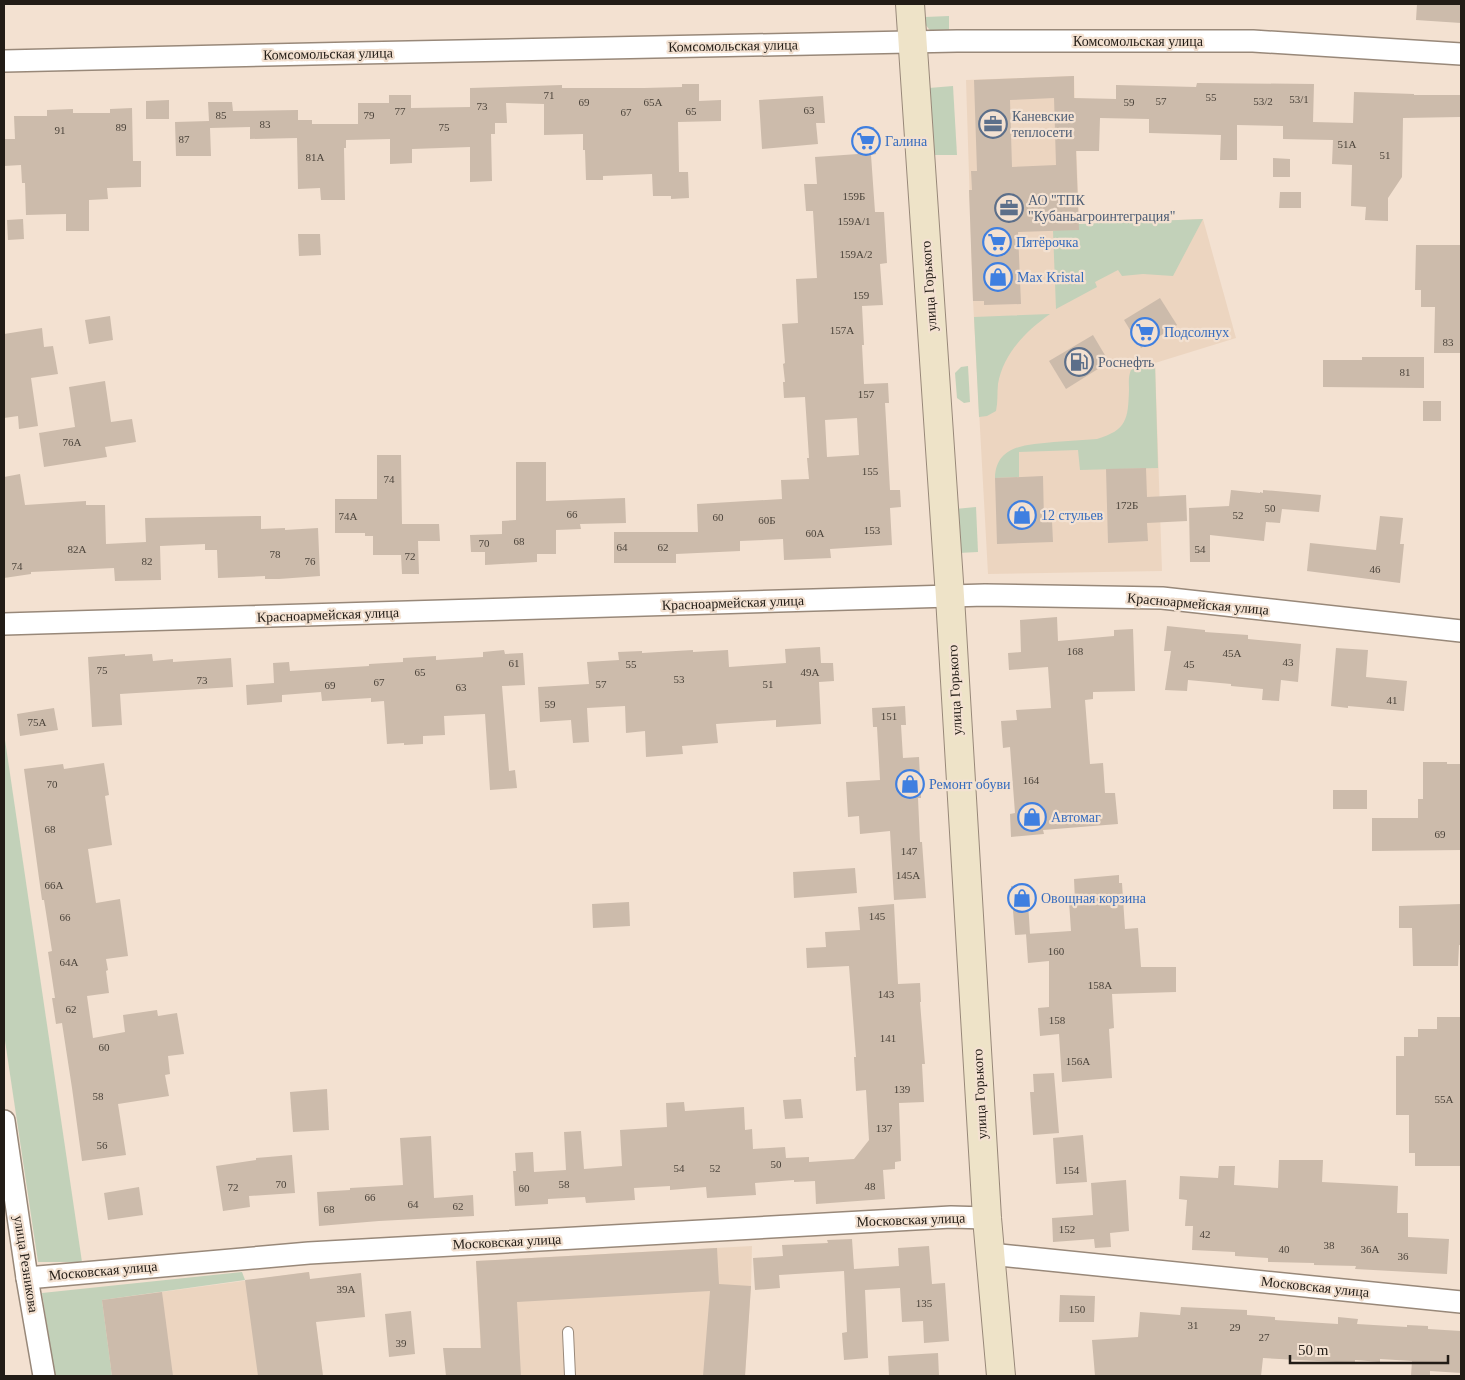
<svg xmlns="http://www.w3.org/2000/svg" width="1465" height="1380" font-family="'Times New Roman',serif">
<rect width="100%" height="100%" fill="#f3e1d1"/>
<g fill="#ecd5c0">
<polygon points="1074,76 1079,224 1203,219 1236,338 1155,363 1162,571 988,574 973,301 966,80"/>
<polygon points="752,1246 751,1286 745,1376 482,1376 476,1261"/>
<polygon points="309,1272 323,1376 112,1376 102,1300"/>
</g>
<g fill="#c2d1b9">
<polygon points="949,16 949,32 932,33 925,24 925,17"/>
<polygon points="953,86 957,155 933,155 929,88"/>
<polygon points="1203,219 1173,276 1143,274 1122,276 1118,270 1095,282 1097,287 1056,309 1053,231 1078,224"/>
<path d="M1050,314C1026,331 1003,354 998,384C997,393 998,402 996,411L987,416L979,417L974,317Z"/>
<path d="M1155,363L1158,468L1080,470L1078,450L1019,452V477L995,478C996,444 1028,445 1054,442C1068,441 1083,440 1097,439C1127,430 1128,419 1129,390C1129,383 1128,377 1131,370L1140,366Z"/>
<polygon points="968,366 970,402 964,403 957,398 955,373 961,367"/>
<polygon points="976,507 978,552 958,553 955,509"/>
<polygon points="4,733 82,1262 38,1262 4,1034"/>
<polygon points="242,1272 245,1280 102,1300 112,1376 55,1376 42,1293"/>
</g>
<g fill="#ccbbab" fill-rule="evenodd">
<polygon points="1417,4 1461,4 1461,23 1416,20"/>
<path d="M1074,76V98L1116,99V85L1196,87L1197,83L1314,84L1313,122L1353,123L1354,92L1414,94V95H1460V117L1403,118L1402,177L1388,198V221L1365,220L1366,207L1351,206L1352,165L1332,164L1333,140L1283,139V126L1237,125V160H1220L1221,135L1149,133V119L1100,118L1099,151H1076L1079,230L1018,232L1021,304L984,305V301H973L969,190H972L971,171H977L974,80ZM1054,98L1056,165L1012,167L1010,100Z"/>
<polygon points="682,84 699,84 699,101 721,100 721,121 678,122 679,172 688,172 689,198 671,199 671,196 653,196 652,174 603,176 603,180 586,180 585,150 583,150 583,134 544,135 544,104 506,103 507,123 495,123 495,134 491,134 492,181 470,182 470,147 412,149 412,163 390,164 390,139 346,140 346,148 344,148 345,200 321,200 320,188 298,189 297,138 250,139 250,127 210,128 211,156 176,156 175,122 209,121 208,102 232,102 233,111 298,110 298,120 312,120 312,124 358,124 358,103 389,103 389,95 411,95 411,108 470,107 470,88 562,85 562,88 644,88 682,87"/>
<polygon points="823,96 825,123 816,123 818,144 762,149 759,100"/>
<polygon points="169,100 169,119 146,119 146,101"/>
<polygon points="132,108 133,161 141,161 141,187 107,188 108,199 89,200 89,231 66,231 66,214 26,215 25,183 22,183 21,165 4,166 4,139 15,139 14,116 47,116 47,110 73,109 73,113 110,113 110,109"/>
<path d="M874,127L876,154L871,155L875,212H884L887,263L880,264L883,305L862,306L864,345H862L864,384L888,383L889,403H885L890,490H900L901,507L890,508L892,545L830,549L831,558L784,560L783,539L740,541V551L676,554V563H614V532H698L697,504L782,499L781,480L809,479L807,458H809L805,397L784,398L783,382H785L783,364L785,363L782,324L798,323L796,279L817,278L813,211H806L804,184H817L815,157L858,154L857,128ZM857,418L859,455L827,457L825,420Z"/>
<polygon points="1273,158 1290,159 1290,177 1273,177"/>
<polygon points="1280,192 1301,192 1301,208 1279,208"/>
<polygon points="23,219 24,239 8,240 7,220"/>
<polygon points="298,234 320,234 321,255 299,256"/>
<polygon points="1416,245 1461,245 1461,353 1434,353 1435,307 1421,307 1421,290 1415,290"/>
<polygon points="1160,298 1177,325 1141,348 1124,320"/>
<polygon points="110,316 113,340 89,344 85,320"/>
<polygon points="42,328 44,347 53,346 58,374 31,378 38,426 19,429 18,416 4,418 4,334"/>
<polygon points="1093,335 1109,362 1066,389 1049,361"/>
<polygon points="1362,357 1424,357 1424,388 1323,387 1323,360 1362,360"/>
<polygon points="105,381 111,422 132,419 136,442 105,447 107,457 44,467 39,433 75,427 69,387"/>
<rect x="1423" y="401" width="18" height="20"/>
<polygon points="377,455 401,455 402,524 439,524 440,541 418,541 419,574 402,574 401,555 373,555 373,536 365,536 365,533 335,533 335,499 377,499"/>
<polygon points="516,462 546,462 546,501 625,498 626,523 580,524 581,529 556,530 556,554 537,554 537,562 485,565 485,552 471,552 470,535 502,534 502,521 516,520"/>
<polygon points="1146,468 1147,497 1186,495 1187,521 1147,523 1148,541 1108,543 1106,469"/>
<polygon points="20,474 25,505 86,501 86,505 105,505 106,544 146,542 145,518 261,516 261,529 285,528 285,530 318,528 320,576 279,579 265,579 265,576 218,578 217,550 205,550 205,544 160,546 161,580 115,581 114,568 31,572 31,574 4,578 4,477"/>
<polygon points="1043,476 1044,521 1052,521 1053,542 997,544 995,478"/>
<polygon points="1231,490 1260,493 1260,492 1263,493 1263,490 1321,495 1319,512 1282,509 1280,523 1266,522 1264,541 1210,535 1210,562 1190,562 1189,508 1229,506"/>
<polygon points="1380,516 1403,518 1400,544 1404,544 1400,583 1307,571 1310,543 1376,550"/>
<polygon points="1057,617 1058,641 1114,636 1114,630 1133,629 1135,691 1093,692 1093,699 1085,700 1090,764 1103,763 1105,793 1115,793 1118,824 1043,830 1044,834 1011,837 1010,814 1015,813 1010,747 1003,748 1001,721 1017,720 1016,710 1051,708 1048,667 1009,670 1008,653 1021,652 1020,620"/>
<polygon points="1167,626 1205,630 1205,632 1248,635 1248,639 1301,644 1298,682 1281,680 1279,701 1262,700 1263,689 1231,686 1231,684 1188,680 1187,691 1165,690 1171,651 1164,651"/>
<polygon points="820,647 821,663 833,663 834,681 819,682 821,724 776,727 776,720 716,724 718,743 682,746 683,754 646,757 645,731 626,733 625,706 587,708 589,742 573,743 571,720 540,722 538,687 589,684 587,662 619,660 618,652 642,651 642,653 693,650 693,652 728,650 729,667 786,663 785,649"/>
<polygon points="1336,648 1368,650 1366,677 1407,681 1404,711 1348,706 1348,708 1331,706"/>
<polygon points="504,650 505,654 523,653 525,685 502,686 509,771 515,770 517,788 490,790 485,714 444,716 445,735 423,736 423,744 404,745 404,743 387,744 384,701 371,702 371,698 322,701 321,692 282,695 282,702 247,705 246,685 274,683 273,663 289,662 290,671 369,666 369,664 403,662 403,658 436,656 436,660 483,657 483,652"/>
<polygon points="125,654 125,656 152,654 153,661 173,659 173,662 231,658 233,687 120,694 122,725 92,727 88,657"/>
<polygon points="905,706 906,725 901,725 903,758 919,757 921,798 918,798 920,842 922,842 926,898 894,900 890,831 860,834 859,816 848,817 846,782 880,780 877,727 873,727 872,708"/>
<polygon points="54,708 58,730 20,736 17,714"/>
<polygon points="1423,762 1447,762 1447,764 1461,764 1461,850 1372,851 1372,818 1418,818 1418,799 1423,799"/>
<polygon points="104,763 109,795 105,796 112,845 88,849 96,903 120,899 128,956 106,959 108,970 106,971 109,993 87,996 93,1038 125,1032 123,1015 157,1010 158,1016 177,1013 184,1054 168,1056 170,1074 165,1075 169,1096 118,1104 126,1155 82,1161 72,1088 62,1023 56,1024 52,998 55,998 48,952 52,951 44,900 42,900 24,769 63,764 64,769"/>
<rect x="1333" y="790" width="34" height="19"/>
<polygon points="855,868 857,893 794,898 793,872"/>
<polygon points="1119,875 1119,883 1122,883 1125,929 1138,928 1141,967 1176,967 1176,992 1112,994 1114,1028 1109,1029 1112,1078 1062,1082 1059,1034 1040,1036 1038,1008 1049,1007 1049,961 1028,963 1026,934 1071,931 1069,901 1075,901 1074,879"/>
<polygon points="1027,885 1030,934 1015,935 1011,886"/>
<polygon points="629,902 630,926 593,928 592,904"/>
<polygon points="894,904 898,984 920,983 921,1002 920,1002 925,1064 922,1064 924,1102 899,1103 901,1161 895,1162 895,1169 883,1170 885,1199 816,1204 815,1181 794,1182 794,1180 755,1183 756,1195 707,1198 706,1187 670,1190 670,1186 634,1188 635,1200 586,1203 585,1197 548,1199 548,1204 515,1206 513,1171 516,1171 515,1153 533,1152 534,1172 566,1170 564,1132 581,1131 584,1169 622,1166 620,1130 667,1127 666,1103 684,1102 685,1111 744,1107 745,1130 752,1129 753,1149 785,1147 786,1158 809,1157 809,1162 854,1159 869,1140 866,1090 856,1091 854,1057 856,1057 849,966 807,968 806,948 826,947 825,932 860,930 858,907"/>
<polygon points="1461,904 1461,945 1459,945 1458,966 1413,966 1412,928 1399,928 1399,906"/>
<polygon points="1437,1017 1461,1017 1461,1166 1415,1166 1415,1153 1409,1153 1409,1115 1396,1115 1396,1056 1404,1056 1404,1037 1418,1037 1418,1029 1437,1029"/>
<polygon points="1054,1073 1059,1133 1033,1135 1030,1092 1034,1092 1033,1074"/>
<polygon points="327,1089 329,1130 293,1132 290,1092"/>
<polygon points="801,1099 803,1118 785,1119 783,1100"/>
<polygon points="1083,1135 1087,1182 1056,1184 1053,1138"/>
<polygon points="431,1136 434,1198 473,1195 474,1216 379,1221 319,1226 317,1192 350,1190 350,1188 403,1185 400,1138"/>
<polygon points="292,1155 295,1193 249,1196 250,1207 223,1211 216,1166 256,1160 256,1158"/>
<polygon points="1279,1160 1323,1160 1322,1182 1398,1186 1397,1213 1408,1213 1408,1237 1449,1239 1447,1274 1355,1269 1356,1266 1314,1265 1314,1263 1268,1262 1268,1258 1235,1256 1235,1252 1192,1250 1193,1226 1185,1226 1187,1200 1179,1199 1180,1176 1218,1178 1219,1166 1235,1166 1234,1185 1278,1188"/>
<polygon points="1126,1180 1129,1231 1110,1233 1111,1247 1095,1248 1094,1239 1053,1242 1052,1218 1093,1215 1091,1183"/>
<polygon points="139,1187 143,1215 108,1220 104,1193"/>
<polygon points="852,1239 854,1269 899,1266 898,1248 929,1246 932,1284 945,1283 949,1341 924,1343 923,1321 902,1322 900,1288 865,1290 868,1358 844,1360 842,1333 847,1332 844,1271 779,1275 780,1288 755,1290 753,1258 783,1256 782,1245 828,1243 827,1240"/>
<polygon points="717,1248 719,1284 751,1286 745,1376 703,1376 710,1291 517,1302 521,1376 446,1376 443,1348 481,1348 476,1261"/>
<polygon points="309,1272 310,1279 361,1273 365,1317 316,1322 323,1376 258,1376 245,1280"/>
<polygon points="162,1292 173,1376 112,1376 102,1300"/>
<polygon points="1060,1295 1095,1296 1094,1322 1059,1322"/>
<polygon points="1181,1307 1247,1310 1247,1315 1275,1317 1275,1320 1338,1324 1338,1317 1358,1319 1357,1324 1407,1327 1407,1325 1428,1326 1428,1329 1461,1331 1461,1373 1430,1371 1430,1376 1411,1376 1412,1361 1380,1359 1380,1362 1355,1360 1355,1363 1263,1358 1261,1376 1095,1376 1092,1340 1138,1337 1140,1312 1180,1315"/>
<polygon points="411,1311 415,1354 389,1357 385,1314"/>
<polygon points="938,1353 939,1376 889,1376 888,1356"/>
</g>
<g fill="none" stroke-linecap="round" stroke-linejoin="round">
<defs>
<polyline id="lane" points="568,1332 570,1376"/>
<g id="street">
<polyline points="4,61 358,53 957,41 1253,41 1461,54"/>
<polyline points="4,624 985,595 1162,598 1461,631"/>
<polyline points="4,1121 27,1278 44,1376"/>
<polyline points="990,1254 1461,1302"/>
<polyline points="27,1278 309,1253 951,1217 987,1218"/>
</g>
<polyline id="secondary" points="910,4 950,597 987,1218 1001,1376"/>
</defs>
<use href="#lane" stroke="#988879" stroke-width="12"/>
<use href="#street" stroke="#988879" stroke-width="24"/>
<use href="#secondary" stroke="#988879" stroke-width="30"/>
<use href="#lane" stroke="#fff" stroke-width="10"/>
<use href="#street" stroke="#fff" stroke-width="21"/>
<use href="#secondary" stroke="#eee3c8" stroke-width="28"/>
</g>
<defs>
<symbol id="office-ring" viewBox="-11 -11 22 22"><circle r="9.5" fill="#f3e1d1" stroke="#5c6f8a" stroke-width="1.5"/><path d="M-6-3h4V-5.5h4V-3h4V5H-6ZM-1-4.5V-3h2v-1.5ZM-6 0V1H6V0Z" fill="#5c6f8a"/></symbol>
<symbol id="supermarket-ring" viewBox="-11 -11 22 22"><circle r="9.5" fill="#f3e1d1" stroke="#3f7fe0" stroke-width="1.5"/><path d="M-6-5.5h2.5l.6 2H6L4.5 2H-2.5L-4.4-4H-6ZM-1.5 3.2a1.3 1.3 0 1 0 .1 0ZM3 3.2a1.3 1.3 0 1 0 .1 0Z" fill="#3f7fe0"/></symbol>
<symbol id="shop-ring" viewBox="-11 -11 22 22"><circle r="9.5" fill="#f3e1d1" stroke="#3f7fe0" stroke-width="1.5"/><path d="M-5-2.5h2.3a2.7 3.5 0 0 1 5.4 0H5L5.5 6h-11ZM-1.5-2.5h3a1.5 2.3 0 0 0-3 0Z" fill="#3f7fe0"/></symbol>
<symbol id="fuel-ring" viewBox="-11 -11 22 22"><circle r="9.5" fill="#f3e1d1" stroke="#5c6f8a" stroke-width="1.5"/><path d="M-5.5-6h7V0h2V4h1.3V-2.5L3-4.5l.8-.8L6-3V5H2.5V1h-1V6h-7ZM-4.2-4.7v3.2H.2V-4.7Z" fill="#5c6f8a"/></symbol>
</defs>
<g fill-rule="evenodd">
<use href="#office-ring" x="977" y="108" width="32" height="32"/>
<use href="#supermarket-ring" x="850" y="125" width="32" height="32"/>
<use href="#office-ring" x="993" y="192" width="32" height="32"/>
<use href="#supermarket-ring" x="981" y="226" width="32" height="32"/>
<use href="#shop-ring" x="982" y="261" width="32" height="32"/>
<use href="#supermarket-ring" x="1129" y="316" width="32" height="32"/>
<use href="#fuel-ring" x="1063" y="346" width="32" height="32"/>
<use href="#shop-ring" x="1006" y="499" width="32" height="32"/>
<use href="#shop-ring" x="894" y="768" width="32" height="32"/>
<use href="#shop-ring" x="1016" y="801" width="32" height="32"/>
<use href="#shop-ring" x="1006" y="882" width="32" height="32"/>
</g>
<g text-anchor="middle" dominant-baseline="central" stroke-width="4.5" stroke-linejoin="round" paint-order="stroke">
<g font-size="11" fill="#4c443b">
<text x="549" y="95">71</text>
<text x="1211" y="97">55</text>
<text x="1299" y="99">53/1</text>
<text x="1161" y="101">57</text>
<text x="1263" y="101">53/2</text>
<text x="584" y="102">69</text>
<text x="653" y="102">65А</text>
<text x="1129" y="102">59</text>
<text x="482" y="106">73</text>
<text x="809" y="110">63</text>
<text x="400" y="111">77</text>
<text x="691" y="111">65</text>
<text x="626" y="112">67</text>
<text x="221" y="115">85</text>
<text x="369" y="115">79</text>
<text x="265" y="124">83</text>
<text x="121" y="127">89</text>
<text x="444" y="127">75</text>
<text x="60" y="130">91</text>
<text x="184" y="139">87</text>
<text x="1347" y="144">51А</text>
<text x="1385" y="155">51</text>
<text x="315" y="157">81А</text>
<text x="854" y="196">159Б</text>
<text x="854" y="221">159А/1</text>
<text x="856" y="254">159А/2</text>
<text x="861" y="295">159</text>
<text x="842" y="330">157А</text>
<text x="1448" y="342">83</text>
<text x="1405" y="372">81</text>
<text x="866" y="394">157</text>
<text x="72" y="442">76А</text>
<text x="870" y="471">155</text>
<text x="389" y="479">74</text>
<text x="1127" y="505">172Б</text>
<text x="1270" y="508">50</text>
<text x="572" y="514">66</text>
<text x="1238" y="515">52</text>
<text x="348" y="516">74А</text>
<text x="718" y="517">60</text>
<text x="767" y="520">60Б</text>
<text x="872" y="530">153</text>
<text x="815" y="533">60А</text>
<text x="519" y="541">68</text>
<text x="484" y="543">70</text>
<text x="622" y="547">64</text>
<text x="663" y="547">62</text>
<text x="77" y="549">82А</text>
<text x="1200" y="549">54</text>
<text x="275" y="554">78</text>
<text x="410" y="556">72</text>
<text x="147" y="561">82</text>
<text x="310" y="561">76</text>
<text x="17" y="566">74</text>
<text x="1375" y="569">46</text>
<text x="1075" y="651">168</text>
<text x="1232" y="653">45А</text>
<text x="1288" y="662">43</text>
<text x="514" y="663">61</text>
<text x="631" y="664">55</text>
<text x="1189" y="664">45</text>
<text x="102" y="670">75</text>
<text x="420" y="672">65</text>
<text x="810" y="672">49А</text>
<text x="679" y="679">53</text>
<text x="202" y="680">73</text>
<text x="379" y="682">67</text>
<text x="601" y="684">57</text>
<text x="768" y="684">51</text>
<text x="330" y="685">69</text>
<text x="461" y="687">63</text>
<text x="1392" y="700">41</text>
<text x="550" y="704">59</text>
<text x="889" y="716">151</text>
<text x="37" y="722">75А</text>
<text x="1031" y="780">164</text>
<text x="52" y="784">70</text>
<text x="50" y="829">68</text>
<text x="1440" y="834">69</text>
<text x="909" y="851">147</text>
<text x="908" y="875">145А</text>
<text x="54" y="885">66А</text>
<text x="877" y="916">145</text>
<text x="65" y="917">66</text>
<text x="1056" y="951">160</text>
<text x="69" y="962">64А</text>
<text x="1100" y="985">158А</text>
<text x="886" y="994">143</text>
<text x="71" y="1009">62</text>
<text x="1057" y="1020">158</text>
<text x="888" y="1038">141</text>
<text x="104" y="1047">60</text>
<text x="1078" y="1061">156А</text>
<text x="902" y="1089">139</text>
<text x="98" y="1096">58</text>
<text x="1444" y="1099">55А</text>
<text x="884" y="1128">137</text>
<text x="102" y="1145">56</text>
<text x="776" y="1164">50</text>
<text x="679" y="1168">54</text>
<text x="715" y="1168">52</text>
<text x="1071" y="1170">154</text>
<text x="281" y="1184">70</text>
<text x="564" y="1184">58</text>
<text x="870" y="1186">48</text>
<text x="233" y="1187">72</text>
<text x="524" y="1188">60</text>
<text x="370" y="1197">66</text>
<text x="413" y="1204">64</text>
<text x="458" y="1206">62</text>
<text x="329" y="1209">68</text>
<text x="1067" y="1229">152</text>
<text x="1205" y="1234">42</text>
<text x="1329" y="1245">38</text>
<text x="1284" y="1249">40</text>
<text x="1370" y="1249">36А</text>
<text x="1403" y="1256">36</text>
<text x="346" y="1289">39А</text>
<text x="924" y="1303">135</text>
<text x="1077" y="1309">150</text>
<text x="1193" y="1325">31</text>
<text x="1235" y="1327">29</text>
<text x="1264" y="1337">27</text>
<text x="401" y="1343">39</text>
</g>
<g font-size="14" fill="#221c16" stroke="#f3e1d1">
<text x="1138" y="41">Комсомольская улица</text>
<text transform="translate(733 46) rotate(-1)">Комсомольская улица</text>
<text transform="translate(328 54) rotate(-1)">Комсомольская улица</text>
<text transform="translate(929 286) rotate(-94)">улица Горького</text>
<text transform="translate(733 603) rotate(-2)">Красноармейская улица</text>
<text transform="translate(1198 604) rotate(5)">Красноармейская улица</text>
<text transform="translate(328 615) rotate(-2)">Красноармейская улица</text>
<text transform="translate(955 690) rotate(-93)">улица Горького</text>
<text transform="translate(980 1094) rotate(-93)">улица Горького</text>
<text transform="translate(911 1220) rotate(-2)">Московская улица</text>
<text transform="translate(507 1242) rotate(-3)">Московская улица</text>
<text transform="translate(26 1264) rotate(81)">улица Резникова</text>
<text transform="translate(103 1271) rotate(-5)">Московская улица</text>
<text transform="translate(1315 1287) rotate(6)">Московская улица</text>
</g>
<g font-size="14" fill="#4e5e75" stroke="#f3e1d1" text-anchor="start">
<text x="1012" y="116">Каневские<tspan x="1012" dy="16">теплосети</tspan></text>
<text x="1028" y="200">АО "ТПК<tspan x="1028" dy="16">"Кубаньагроинтеграция"</tspan></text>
<text x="1098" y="362">Роснефть</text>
</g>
<g font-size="14" fill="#366cbe" stroke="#f3e1d1" text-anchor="start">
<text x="885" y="141">Галина</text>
<text x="1016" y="242">Пятёрочка</text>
<text x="1017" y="277">Max Kristal</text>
<text x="1164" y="332">Подсолнух</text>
<text x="1041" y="515">12 стульев</text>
<text x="929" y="784">Ремонт обуви</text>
<text x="1051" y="817">Автомаг</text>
<text x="1041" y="898">Овощная корзина</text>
</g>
</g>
<rect width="1465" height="1380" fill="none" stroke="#221c16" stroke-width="10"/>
<path d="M1290 1355v8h158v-8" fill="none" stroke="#221c16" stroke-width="2.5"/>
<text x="1298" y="1355" font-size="15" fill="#221c16" stroke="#f3e1d1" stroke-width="4" paint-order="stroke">50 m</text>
</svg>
